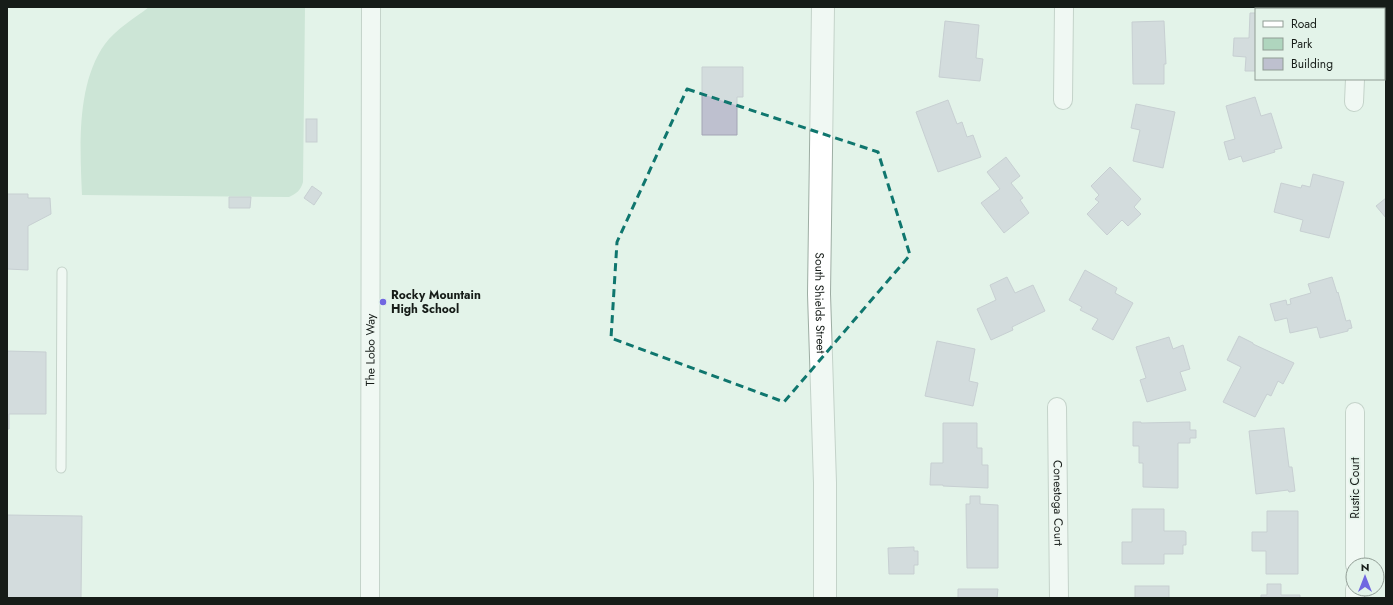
<svg xmlns="http://www.w3.org/2000/svg" width="1393" height="605" font-family="Jost,sans-serif">
<rect width="100%" height="100%" fill="#e3f3e9"/>
<path fill="#afd5be" d="M149,7H305L303,182C301,190 296,194 289,197L82,195C80,148 76,84 105,44C116,29 135,18 149,7Z"/>
<g fill="#bec0cf" stroke="#a4a5b5">
<polygon points="1250,13 1256,13 1256,71 1245,71 1246,57 1233,56 1234,38 1249,38"/>
<polygon points="945,21 979,25 976,58 983,59 980,81 939,77"/>
<polygon points="1164,21 1166,64 1164,64 1164,84 1133,84 1132,22"/>
<polygon points="702,67 743,67 743,97 737,97 737,135 702,135"/>
<polygon points="1255,97 1261,116 1271,113 1282,148 1274,150 1275,152 1243,162 1241,156 1229,160 1224,142 1235,139 1226,106"/>
<polygon points="948,100 957,124 962,122 967,137 973,135 981,157 938,172 916,112"/>
<polygon points="1136,104 1175,112 1163,168 1133,161 1140,130 1131,128"/>
<rect x="306" y="119" width="11" height="23"/>
<polygon points="1006,157 1020,176 1011,183 1023,198 1020,200 1029,213 1004,233 981,203 1000,189 987,172"/>
<polygon points="1110,167 1141,199 1134,207 1141,214 1128,226 1122,220 1107,235 1087,214 1099,202 1095,199 1099,195 1091,186"/>
<polygon points="1313,174 1344,182 1329,238 1300,231 1303,220 1274,212 1281,183 1301,188 1302,185 1310,187"/>
<polygon points="312,186 322,193 314,205 304,198"/>
<polygon points="7,194 28,194 28,198 50,198 51,214 28,226 28,270 7,269"/>
<polygon points="229,197 251,197 250,208 229,208"/>
<polygon points="1386,198 1386,218 1376,206"/>
<polygon points="1085,270 1117,288 1115,293 1133,303 1113,340 1092,329 1098,319 1080,310 1082,307 1069,300"/>
<polygon points="1007,277 1015,293 1033,285 1045,311 1012,327 1013,330 991,340 977,309 996,300 990,285"/>
<polygon points="1332,277 1337,293 1338,292 1346,321 1350,320 1352,328 1348,329 1348,331 1320,338 1317,327 1290,333 1287,318 1275,321 1270,304 1286,300 1287,305 1291,304 1290,299 1311,293 1308,284"/>
<polygon points="1239,336 1253,343 1253,344 1294,363 1283,384 1278,381 1271,396 1267,394 1255,417 1223,402 1241,367 1227,360"/>
<polygon points="1169,337 1173,349 1183,345 1190,369 1180,372 1186,390 1147,402 1140,380 1146,378 1136,347"/>
<polygon points="937,341 975,349 969,381 978,383 973,406 925,396"/>
<polygon points="7,351 46,352 46,414 9,414 9,429 7,429"/>
<polygon points="1133,422 1141,422 1141,423 1190,422 1190,430 1196,430 1196,438 1190,438 1190,443 1178,443 1178,488 1143,487 1143,463 1139,463 1139,446 1133,446"/>
<polygon points="943,423 977,423 977,448 982,448 982,465 988,465 988,488 943,486 943,485 930,485 931,463 943,463"/>
<polygon points="1284,428 1289,467 1292,467 1295,491 1289,492 1288,490 1256,494 1249,431"/>
<polygon points="970,496 980,496 980,504 998,505 998,568 967,568 966,504 970,504"/>
<polygon points="1132,509 1164,509 1164,531 1184,531 1186,532 1186,545 1183,545 1183,554 1164,554 1164,564 1122,564 1122,542 1132,542"/>
<polygon points="1267,511 1298,511 1298,574 1266,574 1266,551 1252,551 1252,532 1267,532"/>
<polygon points="7,515 82,516 81,598 7,598"/>
<polygon points="914,547 914,551 918,551 918,565 914,565 914,574 889,574 888,548"/>
<polygon points="1267,584 1281,584 1281,595 1300,595 1300,598 1261,598 1261,595 1267,595"/>
<rect x="1135" y="586" width="34" height="12"/>
<polygon points="958,589 998,589 997,598 958,598"/>
</g>
<g fill="none" stroke-linecap="round" stroke-linejoin="round">
<defs>
<polyline id="service" points="61,468 62,272"/>
<g id="minor">
<polyline points="1355,9 1356,7"/>
<polyline points="1063,100 1064,7"/>
<polyline points="1354,102 1355,79"/>
<path id="s1" d="M1057,407L1059,598"/>
<polyline points="1355,565 1355,412"/>
<path id="s2" d="M370,598L371,7"/>
<polyline points="1355,598 1355,589"/>
</g>
<g id="primary">
<path id="s3" d="M823,7L819,294L825,483V598"/>
</g>
</defs>
<use href="#service" stroke="#9dada3" stroke-width="11"/>
<use href="#minor" stroke="#9dada3" stroke-width="20"/>
<use href="#primary" stroke="#9dada3" stroke-width="24"/>
<use href="#service" stroke="#fff" stroke-width="9"/>
<use href="#minor" stroke="#fff" stroke-width="18"/>
<use href="#primary" stroke="#fff" stroke-width="22"/>
</g>
<path d="M0 0H1393V605H0ZM687,89L878,152L910,255L784,402L611,338L617,242Z" fill="#e3f3e9" fill-opacity=".55" fill-rule="evenodd"/>
<path fill="none" stroke="#0f766e" stroke-width="3" stroke-dasharray="8 5" stroke-linejoin="round" d="M687,89L878,152L910,255L784,402L611,338L617,242Z"/>
<circle fill="#7167e1" stroke="#e3f3e9" stroke-width="1.5" cx="383" cy="302" r="4"/>
<g text-anchor="middle" dominant-baseline="central" stroke-width="3" stroke-linejoin="round" paint-order="stroke">
<g font-size="12" font-weight="bold" fill="#161c18" stroke="#e3f3e9" text-anchor="start">
<text x="391" y="295">Rocky Mountain<tspan x="391" dy="14">High School</tspan></text>
</g>
<g font-size="12" fill="#161c18" stroke="#e3f3e9">
<text stroke="none"><textPath href="#s3" startOffset="296">South Shields Street</textPath></text>
<text stroke="none"><textPath href="#s2" startOffset="248">The Lobo Way</textPath></text>
<text transform="translate(1355 488) rotate(-90)">Rustic Court</text>
<text stroke="none"><textPath href="#s1" startOffset="96">Conestoga Court</textPath></text>
</g>
</g>
<rect width="1393" height="605" fill="none" stroke="#161c18" stroke-width="16"/>
<rect x="1255" y="8" width="130" height="72" fill="#e3f3e9" stroke="#919d95"/>
<rect x="1263" y="21" width="20" height="6" fill="#ffffff" stroke="#919d95"/>
<text x="1291" y="28" font-size="12" fill="#161c18">Road</text>
<rect x="1263" y="38" width="20" height="12" fill="#afd5be" stroke="#919d95"/>
<text x="1291" y="48" font-size="12" fill="#161c18">Park</text>
<rect x="1263" y="58" width="20" height="12" fill="#bec0cf" stroke="#919d95"/>
<text x="1291" y="68" font-size="12" fill="#161c18">Building</text>
<g transform="translate(1365 577)"><circle r="19" fill="#e3f3e9" stroke="#919d95"/>
<path d="M0-3L7 15L0 10L-7 15Z" fill="#7167e1"/>
<text y="-6" font-size="11" font-weight="bold" text-anchor="middle" fill="#161c18">N</text>
</g>
</svg>
